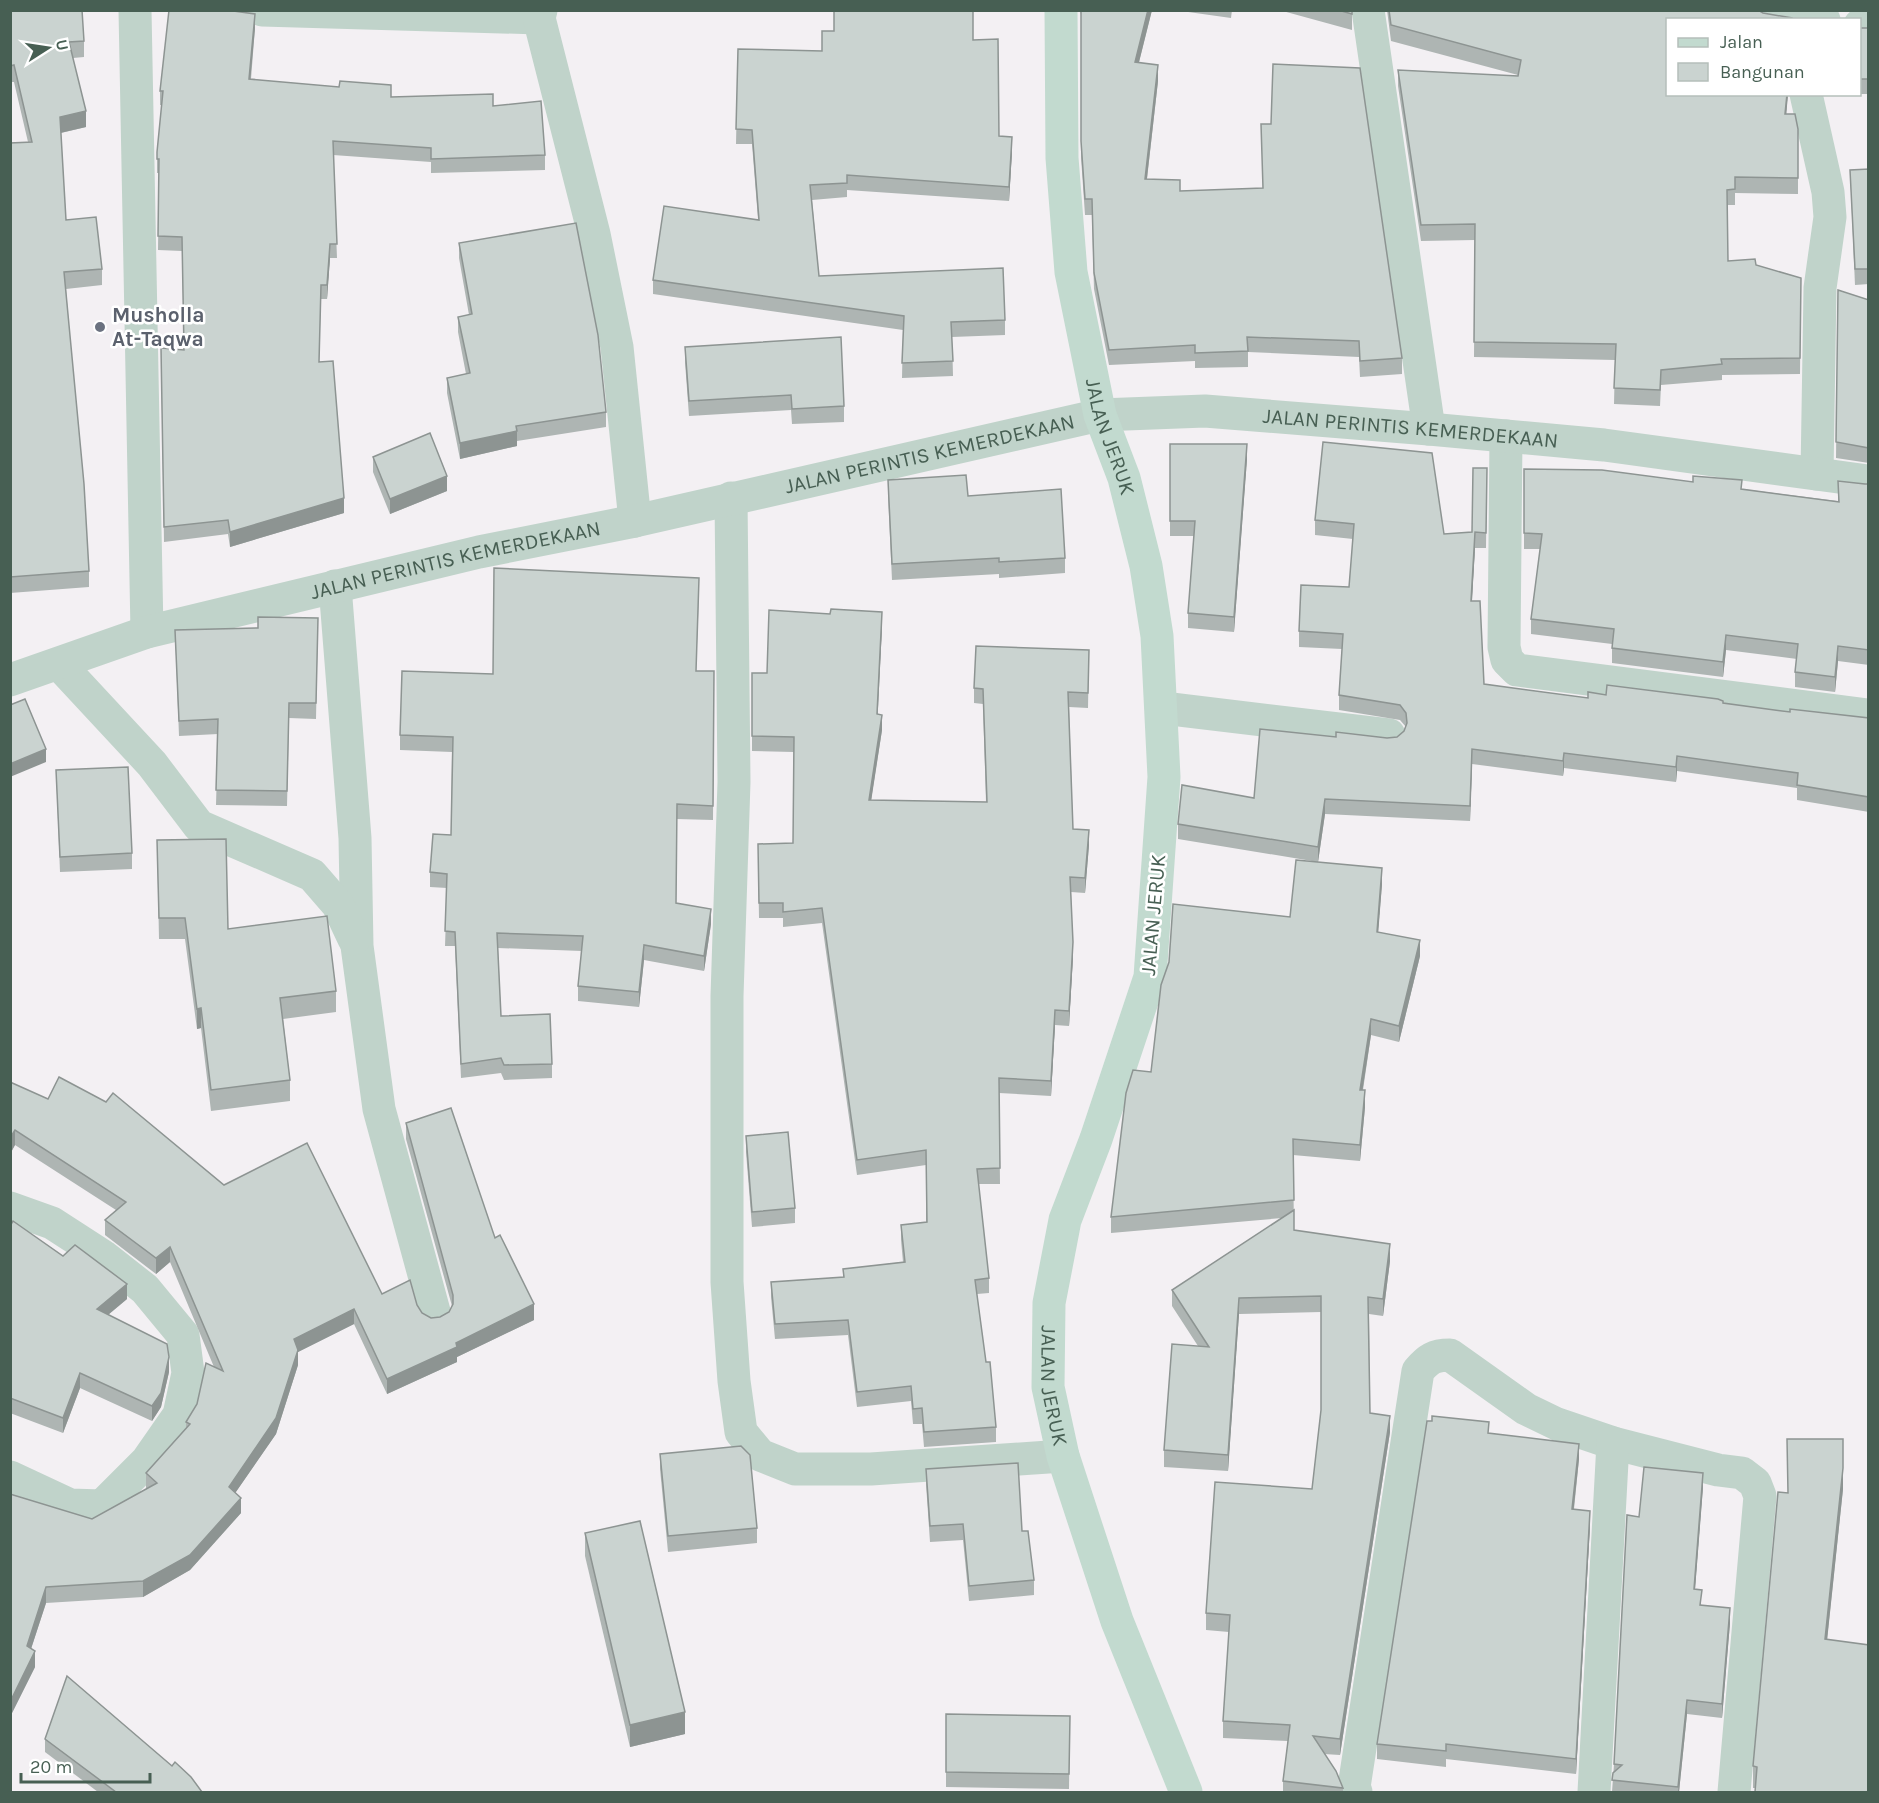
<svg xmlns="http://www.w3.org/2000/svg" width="1879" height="1803" font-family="Karla,sans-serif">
<rect width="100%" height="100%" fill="#f3f0f3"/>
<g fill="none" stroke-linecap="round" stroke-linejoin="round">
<g stroke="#c0d3ca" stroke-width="33">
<polyline points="135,10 147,632"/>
<polyline points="262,10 539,18"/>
<polyline points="541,10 539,18 594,234 617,347 635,521"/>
<polyline points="1368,10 1429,429"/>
<polyline points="1766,10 1824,20"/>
<polyline points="1860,25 1868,26"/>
<polyline points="1806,94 1828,192 1830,217 1820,288 1817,474"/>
<polyline points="1506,436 1504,647 1507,660 1517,670 1868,715"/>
<polyline points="731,498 734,782 727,996 727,1282 734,1381 741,1432 760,1455 795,1469 871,1469 1063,1456"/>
<polyline points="335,586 355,838 357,946 379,1109 435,1315"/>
<polyline points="60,665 152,764 199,826 312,875 338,905 354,939"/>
<polyline points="1163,708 1389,735"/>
<polyline points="10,1208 52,1223 103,1256 145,1289 183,1335 188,1373 179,1415 147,1461 102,1506 70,1505 10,1477"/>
<path d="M1356,1792L1354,1787L1418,1371C1428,1359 1434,1355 1450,1355L1526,1409L1557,1424L1613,1443L1718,1470L1742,1473L1755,1483L1760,1496L1734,1792"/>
<polyline points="1594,1792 1613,1443"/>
</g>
<path stroke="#c0d3ca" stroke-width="33" id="s1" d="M10,680L147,632L479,552L635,521L1100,415L1205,411L1429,429L1604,445L1868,481"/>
<path stroke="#c2dacf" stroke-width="33" id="s2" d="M1061,10L1062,158L1071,272L1100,415L1124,478L1146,566L1157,636L1164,777L1150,977L1096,1139L1065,1220L1049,1303L1048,1387L1063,1456L1117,1621L1186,1792"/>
</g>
<g fill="#aeb5b3">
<polygon points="10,10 84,41 84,57 73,58 86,127 61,133 66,220 102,269 102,285 66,289 89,571 89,587 10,593 10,143 28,142 14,82 10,82"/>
<polygon points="1080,10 1152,10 1139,62 1158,81 1147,179 1180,191 1263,188 1261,124 1402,358 1402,374 1360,377 1359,357 1248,352 1248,367 1195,368 1195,361 1109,365 1094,289 1092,215 1085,215 1081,157 1081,15"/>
<polygon points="1174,10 1232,10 1231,18"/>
<polygon points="1279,10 1352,10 1352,30"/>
<polygon points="1387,10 1649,10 1788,94 1786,114 1798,129 1798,194 1735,193 1735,205 1727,205 1728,261 1756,265 1801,278 1800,374 1722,375 1722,380 1661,385 1660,406 1614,404 1615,360 1474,357 1475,240 1421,241 1398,86 1398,70 1518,76 1518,75 1391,41"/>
<polygon points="255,28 251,79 391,97 493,106 545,155 545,170 431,173 431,162 333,155 337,258 330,258 327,299 321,299 319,362 344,513 230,547 228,534 164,542 161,348 184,350 182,251 158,250 159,173 157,173 157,152 162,105 160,105 160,91"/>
<rect x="1860" y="28" width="9" height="66"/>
<polygon points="834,31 973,40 999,136 1012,152 1009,201 847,190 847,197 812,200 819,276 1005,320 1005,335 952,337 953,376 902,378 903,330 653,294 653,280 758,219 752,144 736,144 738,49 822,51"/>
<polygon points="1869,169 1869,284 1855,285 1850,170"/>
<polygon points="459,243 606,412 606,427 517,441 517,446 460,459 447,393 447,378 466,374 458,332 458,317 469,315 459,258"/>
<polygon points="1838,290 1869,300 1869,463 1836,458"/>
<polygon points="685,347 844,406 844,422 792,424 791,410 689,416 685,362"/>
<polygon points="1170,444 1247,459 1234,632 1188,628 1188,613 1194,536 1170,536"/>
<polygon points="373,457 447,491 390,514 373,472"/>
<polygon points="1487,468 1486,548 1475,548 1472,601 1484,684 1588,698 1606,695 1723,703 1790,712 1869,718 1869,812 1797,800 1797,788 1677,771 1676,782 1564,768 1563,776 1472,764 1470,821 1325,814 1318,862 1178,839 1178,824 1254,798 1336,737 1387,738 1397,737 1404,731 1406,727 1400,720 1339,710 1339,695 1342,649 1299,647 1299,631 1349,587 1353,539 1315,535 1315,520 1444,534 1472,532"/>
<polygon points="1524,469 1742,489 1838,501 1838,481 1865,484 1869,484 1869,665 1838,661 1835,692 1795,687 1795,672 1797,659 1726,650 1723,677 1612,663 1612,644 1531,634 1531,619 1540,549 1524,549"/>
<polygon points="888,480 968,496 1065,558 1065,573 999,578 999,574 892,580 888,495"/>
<polygon points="699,593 696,671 714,671 713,820 677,819 676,903 711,924 704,971 644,960 639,1007 578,1001 578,986 582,951 498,948 501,1016 552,1064 552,1078 504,1080 501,1073 461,1078 455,946 445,946 447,888 430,887 430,872 451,835 452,752 400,750 400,735 493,674"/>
<polygon points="830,614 882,627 877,714 882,730 871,800 986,802 983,704 974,703 974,688 1089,650 1088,708 1069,707 1073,829 1089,845 1085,893 1071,892 1073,957 1069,1026 1055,1025 1051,1096 999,1093 1000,1184 978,1184 989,1278 989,1293 977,1294 986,1362 996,1427 996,1442 924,1447 922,1424 913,1424 911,1401 857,1407 848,1335 775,1339 771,1297 771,1282 843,1277 843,1269 903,1262 901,1240 901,1225 926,1222 926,1165 857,1175 822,923 783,927 783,918 759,918 758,859 793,843 794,752 752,751 752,673 767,673"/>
<polygon points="318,618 316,719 289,718 287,806 216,805 218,734 179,736 175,630 258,628"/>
<polygon points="56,770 132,853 132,869 60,872"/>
<polygon points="157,840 228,929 336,991 336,1012 283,1019 290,1080 290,1101 211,1111 201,1028 197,1029 185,939 159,939"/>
<polygon points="1382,884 1378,932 1420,956 1399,1042 1371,1035 1363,1090 1365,1107 1360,1161 1293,1155 1294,1230 1390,1261 1383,1316 1369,1314 1370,1413 1390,1432 1340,1755 1324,1754 1343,1788 1343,1792 1283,1792 1283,1781 1288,1741 1223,1738 1223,1721 1229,1632 1206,1630 1206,1613 1312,1489 1321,1410 1321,1312 1239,1314 1228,1471 1164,1467 1164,1450 1198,1346 1172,1306 1172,1290 1282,1218 1111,1233 1111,1217 1151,1072 1290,917"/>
<polygon points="10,1082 224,1185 382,1294 417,1305 422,1313 431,1318 440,1317 449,1312 452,1306 406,1139 406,1123 495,1238 534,1320 457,1357 457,1362 387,1394 354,1324 298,1352 298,1365 276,1434 235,1493 241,1513 190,1570 143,1597 46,1603 31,1649 35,1667 10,1717 10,1494 92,1519 146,1489 146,1473 186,1428 186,1422 197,1404 214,1367 170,1262 156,1274 105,1235 105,1220 116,1210 15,1145 10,1154"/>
<polygon points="746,1136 795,1208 795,1223 752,1227 746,1152"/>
<polygon points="10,1226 63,1256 127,1299 108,1315 169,1372 161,1407 152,1421 80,1388 63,1433 10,1413"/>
<polygon points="1489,1434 1579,1459 1574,1509 1590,1526 1576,1774 1446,1759 1446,1767 1377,1759 1377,1744"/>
<polygon points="660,1454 757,1528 757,1543 668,1552 660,1469"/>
<polygon points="926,1469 1022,1531 1034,1580 1034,1595 969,1601 963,1540 930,1542 926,1484"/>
<polygon points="1703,1487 1695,1589 1702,1606 1730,1623 1722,1718 1687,1714 1679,1792 1612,1792 1614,1764"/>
<polygon points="1843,1489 1827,1639 1755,1788 1753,1788 1753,1766 1788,1493"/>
<polygon points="585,1533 685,1734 630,1747 585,1556"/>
<polygon points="946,1714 1070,1716 1069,1789 946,1787"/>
<polygon points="45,1739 202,1792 98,1792 45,1752"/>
</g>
<g fill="#8d9492">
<polygon points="1148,10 1152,10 1135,78 1135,62"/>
<polygon points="255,14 255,28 249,93 249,79"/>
<polygon points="1158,65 1158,81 1145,195 1145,179"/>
<polygon points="1787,94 1788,94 1785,130 1785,114"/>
<polygon points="86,111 86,127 60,133 60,117"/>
<polygon points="1012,137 1012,152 1009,201 1009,187"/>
<polygon points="330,244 330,258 327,299 327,285"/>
<polygon points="517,431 517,446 460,459 460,443"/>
<polygon points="1247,444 1247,459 1234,632 1234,617"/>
<polygon points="447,476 447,491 390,514 390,499"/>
<polygon points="344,498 344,513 230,547 230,532"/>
<polygon points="1475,532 1475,548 1471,617 1471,601"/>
<polygon points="882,612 882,627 877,729 877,714"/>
<polygon points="1726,635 1726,650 1723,677 1723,662"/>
<polygon points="1838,646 1838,661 1835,692 1835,677"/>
<polygon points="882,715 882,730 869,815 869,800"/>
<polygon points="46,749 46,762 10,777 10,764"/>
<polygon points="1472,749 1472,764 1470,821 1470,806"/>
<polygon points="1564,753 1564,768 1563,776 1563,761"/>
<polygon points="1677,756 1677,771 1676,782 1676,767"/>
<polygon points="1325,799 1325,814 1318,862 1318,847"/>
<polygon points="1089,830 1089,845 1085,893 1085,878"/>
<polygon points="1382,868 1382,884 1377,948 1377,932"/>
<polygon points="711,909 711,924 704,971 704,956"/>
<polygon points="1420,940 1420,956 1399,1042 1399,1026"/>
<polygon points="1073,942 1073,957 1069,1026 1069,1011"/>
<polygon points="644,945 644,960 639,1007 639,992"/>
<polygon points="201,1008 201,1028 197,1029 197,1009"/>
<polygon points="1055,1010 1055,1025 1051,1096 1051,1081"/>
<polygon points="1371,1019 1371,1035 1360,1106 1360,1090"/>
<polygon points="1365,1090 1365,1107 1360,1161 1360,1145"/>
<polygon points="15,1130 15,1145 10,1154 10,1138"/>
<polygon points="1390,1244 1390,1261 1383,1316 1383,1299"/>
<polygon points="170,1247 170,1262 156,1274 156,1258"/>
<polygon points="127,1284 127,1299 97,1324 97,1309"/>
<polygon points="1239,1298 1239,1314 1228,1471 1228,1455"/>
<polygon points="534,1304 534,1320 457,1357 457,1362 387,1394 387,1379 456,1343"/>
<polygon points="354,1309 354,1324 298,1352 298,1365 276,1434 229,1502 229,1487 294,1339"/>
<polygon points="169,1357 169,1372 161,1407 152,1421 152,1406"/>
<polygon points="80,1373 80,1388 63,1433 63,1418"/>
<polygon points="1390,1416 1390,1432 1340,1755 1340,1739"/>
<polygon points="1579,1444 1579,1459 1572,1524 1572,1509"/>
<polygon points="1843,1468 1843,1489 1825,1660 1825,1639"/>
<polygon points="1703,1473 1703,1487 1694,1603 1694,1589"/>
<polygon points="241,1498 241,1513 190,1570 143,1597 143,1581"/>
<polygon points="1590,1511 1590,1526 1576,1774 1576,1759"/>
<polygon points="46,1587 46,1603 27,1661 27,1646"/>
<polygon points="1730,1608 1730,1623 1722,1718 1722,1704"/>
<polygon points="35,1651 35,1667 10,1717 10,1702"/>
<polygon points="1687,1700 1687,1714 1679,1792 1678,1792"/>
<polygon points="685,1712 685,1734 630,1747 630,1725"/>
</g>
<g fill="#cad3d0" stroke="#8d9492" stroke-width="1.5">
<polygon points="10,10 82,10 84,41 69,42 86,111 60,117 66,220 96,217 102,269 64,272 84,484 89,571 10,577 10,143 32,142 14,65 10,66"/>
<polygon points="169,10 226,10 255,14 249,79 339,87 340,81 391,85 391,97 493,94 493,106 541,101 545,155 431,159 431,148 333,141 337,244 330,244 327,285 321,285 319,362 333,361 344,498 230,532 228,520 164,527 161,348 184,350 182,237 158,236 159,159 157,159 157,152 163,91 160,91"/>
<polygon points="834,10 973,10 973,40 998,39 999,136 1012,137 1009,187 847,175 847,183 810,185 819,276 1003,268 1005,320 951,322 953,361 902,363 904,316 653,280 664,206 759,220 752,130 736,129 738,49 822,51 822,31 834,31"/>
<polygon points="1081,10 1148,10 1135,62 1158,65 1145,179 1180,180 1180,191 1263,188 1261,124 1271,124 1273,64 1360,68 1402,358 1360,361 1359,341 1247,337 1248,351 1195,353 1195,345 1109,350 1094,273 1092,199 1085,199 1081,141"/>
<polygon points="1338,10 1352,10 1352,14"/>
<polygon points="1389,10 1758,10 1763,13 1792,18 1792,20 1668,20 1668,94 1787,94 1785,114 1795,114 1798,129 1798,178 1735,177 1735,189 1727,190 1728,261 1755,259 1756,265 1801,278 1800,358 1721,359 1722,364 1661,370 1660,390 1614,388 1616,344 1474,342 1475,224 1421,225 1398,70 1518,76 1521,60 1391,25"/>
<rect x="1860" y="28" width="9" height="51"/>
<polygon points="1869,169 1869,269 1855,269 1850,170"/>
<polygon points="576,223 598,335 606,412 516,426 517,431 460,443 447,378 470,373 458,317 472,314 459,243"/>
<polygon points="1838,290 1869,300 1869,448 1836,442"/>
<polygon points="841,337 844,406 792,409 791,395 689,401 685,347"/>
<polygon points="430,433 447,476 390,499 373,457"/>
<polygon points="1323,442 1432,453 1444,534 1472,532 1473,468 1487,468 1486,533 1475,532 1471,601 1480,601 1484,684 1588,698 1588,692 1606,695 1607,685 1718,699 1723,701 1723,703 1790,712 1790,709 1869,718 1869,797 1797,785 1798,773 1677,756 1676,767 1564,753 1563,761 1472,749 1470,806 1325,799 1318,847 1178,824 1182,785 1254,798 1260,729 1336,737 1336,732 1387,738 1397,737 1404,731 1407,723 1406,713 1400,705 1339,695 1343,634 1299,631 1301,585 1349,587 1354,524 1315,520"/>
<polygon points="1170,444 1247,444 1234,617 1188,613 1195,521 1170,521"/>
<polygon points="1524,469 1602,470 1693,482 1693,476 1742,480 1741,489 1839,502 1838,481 1865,484 1869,484 1869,650 1838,646 1835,677 1795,672 1798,644 1726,635 1723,662 1612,648 1614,629 1531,619 1542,534 1524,533"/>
<polygon points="966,475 968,496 1061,489 1065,558 999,562 999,558 892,564 888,480"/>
<polygon points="494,568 699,578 696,671 714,671 713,806 677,804 676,903 711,909 704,956 644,945 639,992 578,986 583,936 497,933 501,1016 550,1014 552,1064 504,1065 501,1058 461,1064 455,932 445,931 447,874 430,872 433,834 451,835 453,737 400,735 402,671 493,674"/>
<polygon points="831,609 882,612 877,714 882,715 869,800 987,802 983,689 974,688 976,646 1089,650 1088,693 1068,692 1073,829 1089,830 1085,878 1070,877 1073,942 1069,1011 1055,1010 1051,1081 999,1078 1000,1168 977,1169 989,1278 975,1280 986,1362 990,1362 996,1427 924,1432 922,1408 913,1409 911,1386 857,1392 848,1320 775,1324 771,1282 844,1277 843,1269 905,1262 901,1225 927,1222 926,1150 857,1160 822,908 783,912 783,903 759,903 758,844 793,843 794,737 752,736 752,673 767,673 769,610 830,614"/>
<polygon points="258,617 318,618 316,703 289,703 287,791 216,790 218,719 179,721 175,630 258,628"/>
<polygon points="25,699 46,749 10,764 10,705"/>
<polygon points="128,767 132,853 60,857 56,770"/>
<polygon points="226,839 228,929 327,916 336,991 280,998 290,1080 211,1090 201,1008 197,1009 185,918 159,918 157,840"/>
<polygon points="1296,860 1382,868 1377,932 1420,940 1399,1026 1371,1019 1360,1090 1365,1090 1360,1145 1293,1139 1294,1200 1111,1217 1126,1093 1133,1070 1151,1072 1161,985 1169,962 1173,904 1290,917"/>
<polygon points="59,1077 106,1102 113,1093 224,1185 307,1143 382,1294 410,1280 417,1305 422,1313 431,1318 440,1317 449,1312 453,1304 453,1295 406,1123 451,1108 495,1238 500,1235 534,1304 456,1343 457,1347 387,1379 354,1309 294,1339 298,1350 276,1418 229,1487 241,1498 190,1555 143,1581 46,1587 27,1646 35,1651 10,1702 10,1494 92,1519 157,1483 146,1473 190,1424 186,1422 197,1404 206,1363 223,1371 170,1247 156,1258 105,1220 126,1202 15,1130 10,1138 10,1082 48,1099"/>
<polygon points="788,1132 795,1208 752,1212 746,1136"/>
<polygon points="1294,1210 1294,1230 1390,1244 1383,1299 1368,1297 1370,1413 1390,1416 1340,1739 1313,1736 1336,1771 1343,1788 1283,1781 1290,1725 1223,1721 1230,1615 1206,1613 1215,1482 1312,1489 1321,1410 1321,1296 1239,1298 1228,1455 1164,1450 1172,1344 1209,1347 1172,1290"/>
<polygon points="13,1221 63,1256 75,1245 127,1284 97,1309 167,1344 169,1357 161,1393 152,1406 80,1373 63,1418 10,1398 10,1226"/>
<polygon points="1432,1416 1489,1422 1488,1433 1579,1444 1572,1509 1590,1511 1576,1759 1446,1744 1446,1751 1377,1744 1427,1421 1432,1421"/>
<polygon points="1787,1439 1843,1439 1843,1468 1825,1639 1869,1645 1869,1792 1755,1792 1757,1767 1753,1766 1778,1492 1788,1493"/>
<polygon points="741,1446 750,1455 757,1528 668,1536 660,1454"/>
<polygon points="1018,1463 1022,1531 1028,1531 1034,1580 969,1586 963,1524 930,1526 926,1469"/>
<polygon points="1644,1467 1703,1473 1694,1589 1702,1590 1700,1605 1730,1608 1722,1704 1687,1700 1678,1787 1612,1780 1613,1773 1622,1765 1614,1764 1627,1515 1639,1517"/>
<polygon points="640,1521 685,1712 630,1725 585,1533"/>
<polygon points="67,1676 172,1766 175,1762 191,1777 202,1792 116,1792 45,1739"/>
<polygon points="946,1714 1070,1716 1069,1774 946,1772"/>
</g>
<circle fill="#6b7280" stroke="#fff" stroke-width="2" cx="100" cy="327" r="6"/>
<g text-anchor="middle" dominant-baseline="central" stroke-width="5" stroke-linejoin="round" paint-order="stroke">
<g font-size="21" font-weight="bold" fill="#5b616d" stroke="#fff" text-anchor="start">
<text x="112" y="315">Musholla<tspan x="112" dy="24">At-Taqwa</tspan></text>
</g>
<g font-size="21" fill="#475f53" stroke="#fff">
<text stroke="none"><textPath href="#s1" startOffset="1434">JALAN PERINTIS KEMERDEKAAN</textPath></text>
<text stroke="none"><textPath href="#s2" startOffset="432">JALAN JERUK</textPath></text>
<text stroke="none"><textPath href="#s1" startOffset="948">JALAN PERINTIS KEMERDEKAAN</textPath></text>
<text stroke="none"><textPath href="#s1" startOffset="462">JALAN PERINTIS KEMERDEKAAN</textPath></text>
<text transform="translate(1153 915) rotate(-85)">JALAN JERUK</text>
<text stroke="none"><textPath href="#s2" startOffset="1404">JALAN JERUK</textPath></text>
</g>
</g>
<rect width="1879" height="1803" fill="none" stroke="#475f53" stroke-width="24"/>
<rect x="1666" y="18" width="195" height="78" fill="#ffffff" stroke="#b5bfba" stroke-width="1.5"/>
<rect x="1678" y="38" width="30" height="9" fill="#c2dacf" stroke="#b5bfba" stroke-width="1.5"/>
<text x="1720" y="48" font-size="18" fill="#475f53">Jalan</text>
<rect x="1678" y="63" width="30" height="18" fill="#cad3d0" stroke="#b5bfba" stroke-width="1.5"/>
<text x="1720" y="78" font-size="18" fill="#475f53">Bangunan</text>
<g transform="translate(48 48) rotate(78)" stroke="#ffffff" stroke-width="4.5" paint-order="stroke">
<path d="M0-4.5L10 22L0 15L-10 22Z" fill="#475f53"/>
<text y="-9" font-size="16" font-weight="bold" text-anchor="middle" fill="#475f53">U</text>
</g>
<path d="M21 1773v9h129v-9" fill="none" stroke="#475f53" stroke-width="3"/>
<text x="30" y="1773" font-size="18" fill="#475f53" stroke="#ffffff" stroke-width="4.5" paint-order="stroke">20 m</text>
</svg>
